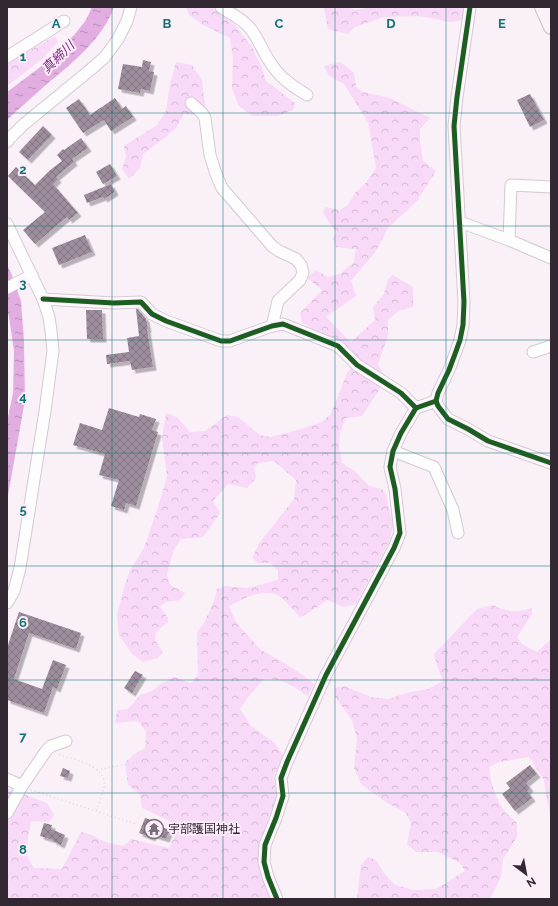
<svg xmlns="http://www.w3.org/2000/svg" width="558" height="906" font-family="Raleway,'Noto Sans JP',sans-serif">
<defs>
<pattern id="forest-crowns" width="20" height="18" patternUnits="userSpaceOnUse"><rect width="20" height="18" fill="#f9d9f8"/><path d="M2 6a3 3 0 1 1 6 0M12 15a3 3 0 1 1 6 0" fill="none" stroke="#d6bad5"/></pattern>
<pattern id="water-ripples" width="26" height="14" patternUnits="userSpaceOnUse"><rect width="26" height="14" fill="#e2aee2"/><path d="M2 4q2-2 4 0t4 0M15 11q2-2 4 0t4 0" fill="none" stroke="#b88eb8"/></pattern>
<pattern id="building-cross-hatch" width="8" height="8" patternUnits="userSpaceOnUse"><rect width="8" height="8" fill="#9e8e9d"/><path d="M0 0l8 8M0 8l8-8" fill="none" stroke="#817481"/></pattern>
<filter id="shadow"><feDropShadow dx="3.5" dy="3.5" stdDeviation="0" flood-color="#0004"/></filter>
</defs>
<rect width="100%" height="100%" fill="#faf0f8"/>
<g fill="url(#forest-crowns)">
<polygon points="186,7 212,7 234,24 252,47 261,66 266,81 295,103 293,110 277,116 253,116 239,106 232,89 233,58 230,38 205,26 189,15"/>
<polygon points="325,7 349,7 355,10 370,7 464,7 462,20 451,22 419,16 384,17 355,27 348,34 328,29 324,8"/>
<polygon points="55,36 58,42 41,60 7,86 7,64"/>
<polygon points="176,62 192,65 202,80 205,105 209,112 200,116 194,115 184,114 176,128 167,136 143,154 140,168 129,179 122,169 126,157 124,146 157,125 166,111 170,84"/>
<path d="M341,62L354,73L356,87L363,92L390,98L430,118L420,129V140L423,161L436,171L417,201L388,228L376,251L351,281L356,296L326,317L351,342L375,320L373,307L384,294L388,279L393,275L413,287V307L400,310L388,320V336L378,364L384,376L379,390L362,416L346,418L340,432L339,446L342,463L355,471L369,486L382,489L386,494L393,525L390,540L356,604L344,607L327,600L307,614L300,617C294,611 284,598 277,595C261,588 243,599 229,606L237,624L261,650L281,661L303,675L314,684L308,696C293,686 283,678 264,679L249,696L240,709L251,726L275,743L283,756L273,777L277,796L259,842V863L272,899H7V822L8,818L7,816V788L47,803L54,815L49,822L31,821L27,843L28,857L34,868L62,869L81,832L92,835L105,842L124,846L131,839L169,848L180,826L142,808L140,794L128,785L125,763L133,755L145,748L146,731L138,721L115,723L117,710L128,709L140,695L152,691L162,683L174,677L191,683L198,675L197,632L204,623L214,601L217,589L225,586L247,588L278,580V570L270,563H258L252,558L260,542L294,499L296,480L274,461L258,463L254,468L256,478L247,488L228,484L213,501L220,513L203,537L181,539L173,551L167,575L170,585L185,593L180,600L166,602L160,607L168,618V622L156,632L155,640L163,652L158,658L143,662L132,654L119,635L117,615L125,584L130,570L144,548L157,510L167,477L162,438L166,413L177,417L190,432L205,431L227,415L238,417L260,435L270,437L294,431L320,423L331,414L347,373L357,360L334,340L302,323L300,313L322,290L307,278L316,270L328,277L340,274L353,263L356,249L336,247L333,239L336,232L323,213L325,207L340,210L348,205L355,193L365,184L376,168L368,122L344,84L329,76L324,66Z"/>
<path d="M493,605C506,612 517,613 532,608V614L517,637L522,644L537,652L551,639V816L547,800L544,780L529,757L499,762L489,767C491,783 495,798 505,812C509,816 513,819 517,823V837L503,859L501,877L490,899H357L361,865L368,857L376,860L384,873L395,885L414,890L436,889L465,871L460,863L438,852H416L407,844L411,823L406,813L387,803L361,784L354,768L357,739L352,720L335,697L334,688L344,686L371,697L389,699L406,693L428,689L443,681L437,666L434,654L477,609Z"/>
</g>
<g fill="url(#water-ripples)">
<path d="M92,7H114C102,40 72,63 46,85C33,96 20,108 7,120V92L47,62L75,34L86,20Z"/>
<polygon points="7,265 11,273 21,301 24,341 25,400 7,501 7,422 13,393 14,351 9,317 7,310"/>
</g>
<g fill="url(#building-cross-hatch)" filter="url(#shadow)">
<polygon points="143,60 151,62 149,71 154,72 150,91 141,89 140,93 118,89 123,64 142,67"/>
<polygon points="530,94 544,120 530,127 517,100"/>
<polygon points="115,98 122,109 126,106 133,117 111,131 104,120 83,133 66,108 79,99 90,115"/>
<polygon points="43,126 52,135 28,160 19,152"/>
<polygon points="81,138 88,148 72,159 74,162 56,177 58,179 53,184 78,213 69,220 67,217 35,244 23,230 45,212 8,176 16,167 35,185 49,171 62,161 57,155 63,149 64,150"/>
<polygon points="110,164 117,176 103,184 96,172"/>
<polygon points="111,184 115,192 104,199 103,197 87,203 84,195"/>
<polygon points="85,235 92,252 59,265 52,248"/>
<polygon points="136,309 138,309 146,319 148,329 147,329 153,367 132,370 130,361 107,364 106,355 129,352 127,338 139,336"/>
<polygon points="86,310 102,310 103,339 87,339"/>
<polygon points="109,408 139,417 140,414 156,419 152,430 158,432 136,506 126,503 124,510 111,506 119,480 99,475 105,454 73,445 80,423 102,430"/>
<polygon points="19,612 81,633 76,649 29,633 14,679 42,689 53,660 66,665 57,689 53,687 44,713 7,700 7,648"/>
<polygon points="135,671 143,675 132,693 124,688"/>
<polygon points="530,765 537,774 526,783 530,788 527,791 532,798 515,811 502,794 510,788 506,783"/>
<polygon points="63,768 70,771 68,778 60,776"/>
<polygon points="145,818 157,822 156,825 170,830 166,839 153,835 152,838 139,833"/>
<polygon points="44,823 52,825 51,829 65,835 61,845 53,841 53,840 40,836"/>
</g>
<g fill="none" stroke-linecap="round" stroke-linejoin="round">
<defs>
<g id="minor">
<path d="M221,7C231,14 241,18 249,27C258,37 262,51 270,62C279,77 292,86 307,95"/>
<polyline points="470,7 457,97 454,126 464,302 463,325 460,340 455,354 449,370 438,393 436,401 438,406 448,419 468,429 488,441 551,463"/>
<polyline points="7,57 64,21"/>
<polyline points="191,103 202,113 205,118 210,155 216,174 222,188 272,246 279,251 296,259 301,265 303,273 300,280 278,301 272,326"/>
<polyline points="7,142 10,138 23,125 90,70 105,57 118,39 127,21 131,7"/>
<polyline points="460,222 509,240 551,258"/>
<polyline points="7,224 43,299 49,317 51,331 53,351 45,411 20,568 14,591 7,603"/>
<polyline points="509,240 511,185 551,187"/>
<polyline points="7,288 32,275"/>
<polyline points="43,299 114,303 141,302 152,314 166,321 221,341 230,341 272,326 283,324 338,346 357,365 401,393 416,408"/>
<polyline points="533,352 551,346"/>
<polyline points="393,451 434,467 453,510 458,533"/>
<polyline points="7,779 22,786"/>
<polyline points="7,813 22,786 46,751 51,746 66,741"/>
<polyline points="277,899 268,877 264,862 265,845 276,818 283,796 281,778 287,762 326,675 394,548 400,533 395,489 390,467 393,451 401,433 416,408 436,401"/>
</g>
<polyline id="major" points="542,7 551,27"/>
</defs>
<use href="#minor" stroke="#d2cad2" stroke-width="13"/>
<use href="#major" stroke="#cbbfca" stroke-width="16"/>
<g stroke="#dbd9db" stroke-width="1.5" stroke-dasharray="1 3" stroke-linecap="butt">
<path d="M59,755C74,759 108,766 104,787C102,795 99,804 96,811"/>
<polyline points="97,770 116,766 160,760 181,771"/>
<polyline points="31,790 136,824"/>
</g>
<use href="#minor" stroke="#fefdfe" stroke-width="11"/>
<use href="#major" stroke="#f9f3f9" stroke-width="14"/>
<defs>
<g id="cycleway">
<polyline points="470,7 457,97 454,126 464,302 463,325 460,340 455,354 449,370 438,393 436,401 438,406 448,419 468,429 488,441 551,463"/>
<polyline points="43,299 114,303 141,302 152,314 166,321 221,341 230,341 272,326 283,324 338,346 357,365 401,393 416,408"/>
<polyline points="277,899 268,877 264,862 265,845 276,818 283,796 281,778 287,762 326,675 394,548 400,533 395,489 390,467 393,451 401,433 416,408 436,401"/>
</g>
</defs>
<use href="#cycleway" stroke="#fdedfc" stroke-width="8"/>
<use href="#cycleway" stroke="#1b5e20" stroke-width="5"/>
</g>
<path fill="none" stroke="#0f766e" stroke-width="1" stroke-opacity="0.55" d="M112,7V899M223,7V899M335,7V899M446,7V899M7,113H551M7,226H551M7,340H551M7,453H551M7,566H551M7,680H551M7,793H551"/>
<defs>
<symbol id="temple-ring" viewBox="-11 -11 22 22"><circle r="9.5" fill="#fdedfc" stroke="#776e77" stroke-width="1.5"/><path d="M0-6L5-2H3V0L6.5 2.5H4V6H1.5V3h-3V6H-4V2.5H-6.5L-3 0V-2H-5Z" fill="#776e77"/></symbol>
</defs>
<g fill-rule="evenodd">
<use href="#temple-ring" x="143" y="818" width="22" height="22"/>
</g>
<g text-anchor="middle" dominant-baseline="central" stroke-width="4" stroke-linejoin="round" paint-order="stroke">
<g font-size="12" fill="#312831" stroke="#fdedfc" text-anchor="start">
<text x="168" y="829">宇部護国神社</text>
</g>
<g font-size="13" font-style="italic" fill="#7b297c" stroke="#fdedfc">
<text transform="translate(58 57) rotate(-44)">真締川</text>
</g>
</g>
<g font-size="13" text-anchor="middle" font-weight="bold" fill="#0f766e" stroke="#fdedfc" stroke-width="4" stroke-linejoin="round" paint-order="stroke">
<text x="56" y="28">A</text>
<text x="167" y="28">B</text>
<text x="279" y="28">C</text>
<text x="391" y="28">D</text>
<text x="502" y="28">E</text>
<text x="23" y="61">1</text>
<text x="23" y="174">2</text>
<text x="23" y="288">3</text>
<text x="23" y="401">4</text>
<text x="23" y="514">5</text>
<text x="23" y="627">6</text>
<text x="23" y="741">7</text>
<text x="23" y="854">8</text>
</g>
<rect width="558" height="906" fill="none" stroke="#312831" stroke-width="16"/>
<g transform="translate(526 874) rotate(148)" stroke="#fdedfc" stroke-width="3" paint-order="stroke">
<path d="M0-3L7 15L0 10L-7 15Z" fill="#312831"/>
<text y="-6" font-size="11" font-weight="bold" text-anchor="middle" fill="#312831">N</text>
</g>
</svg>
